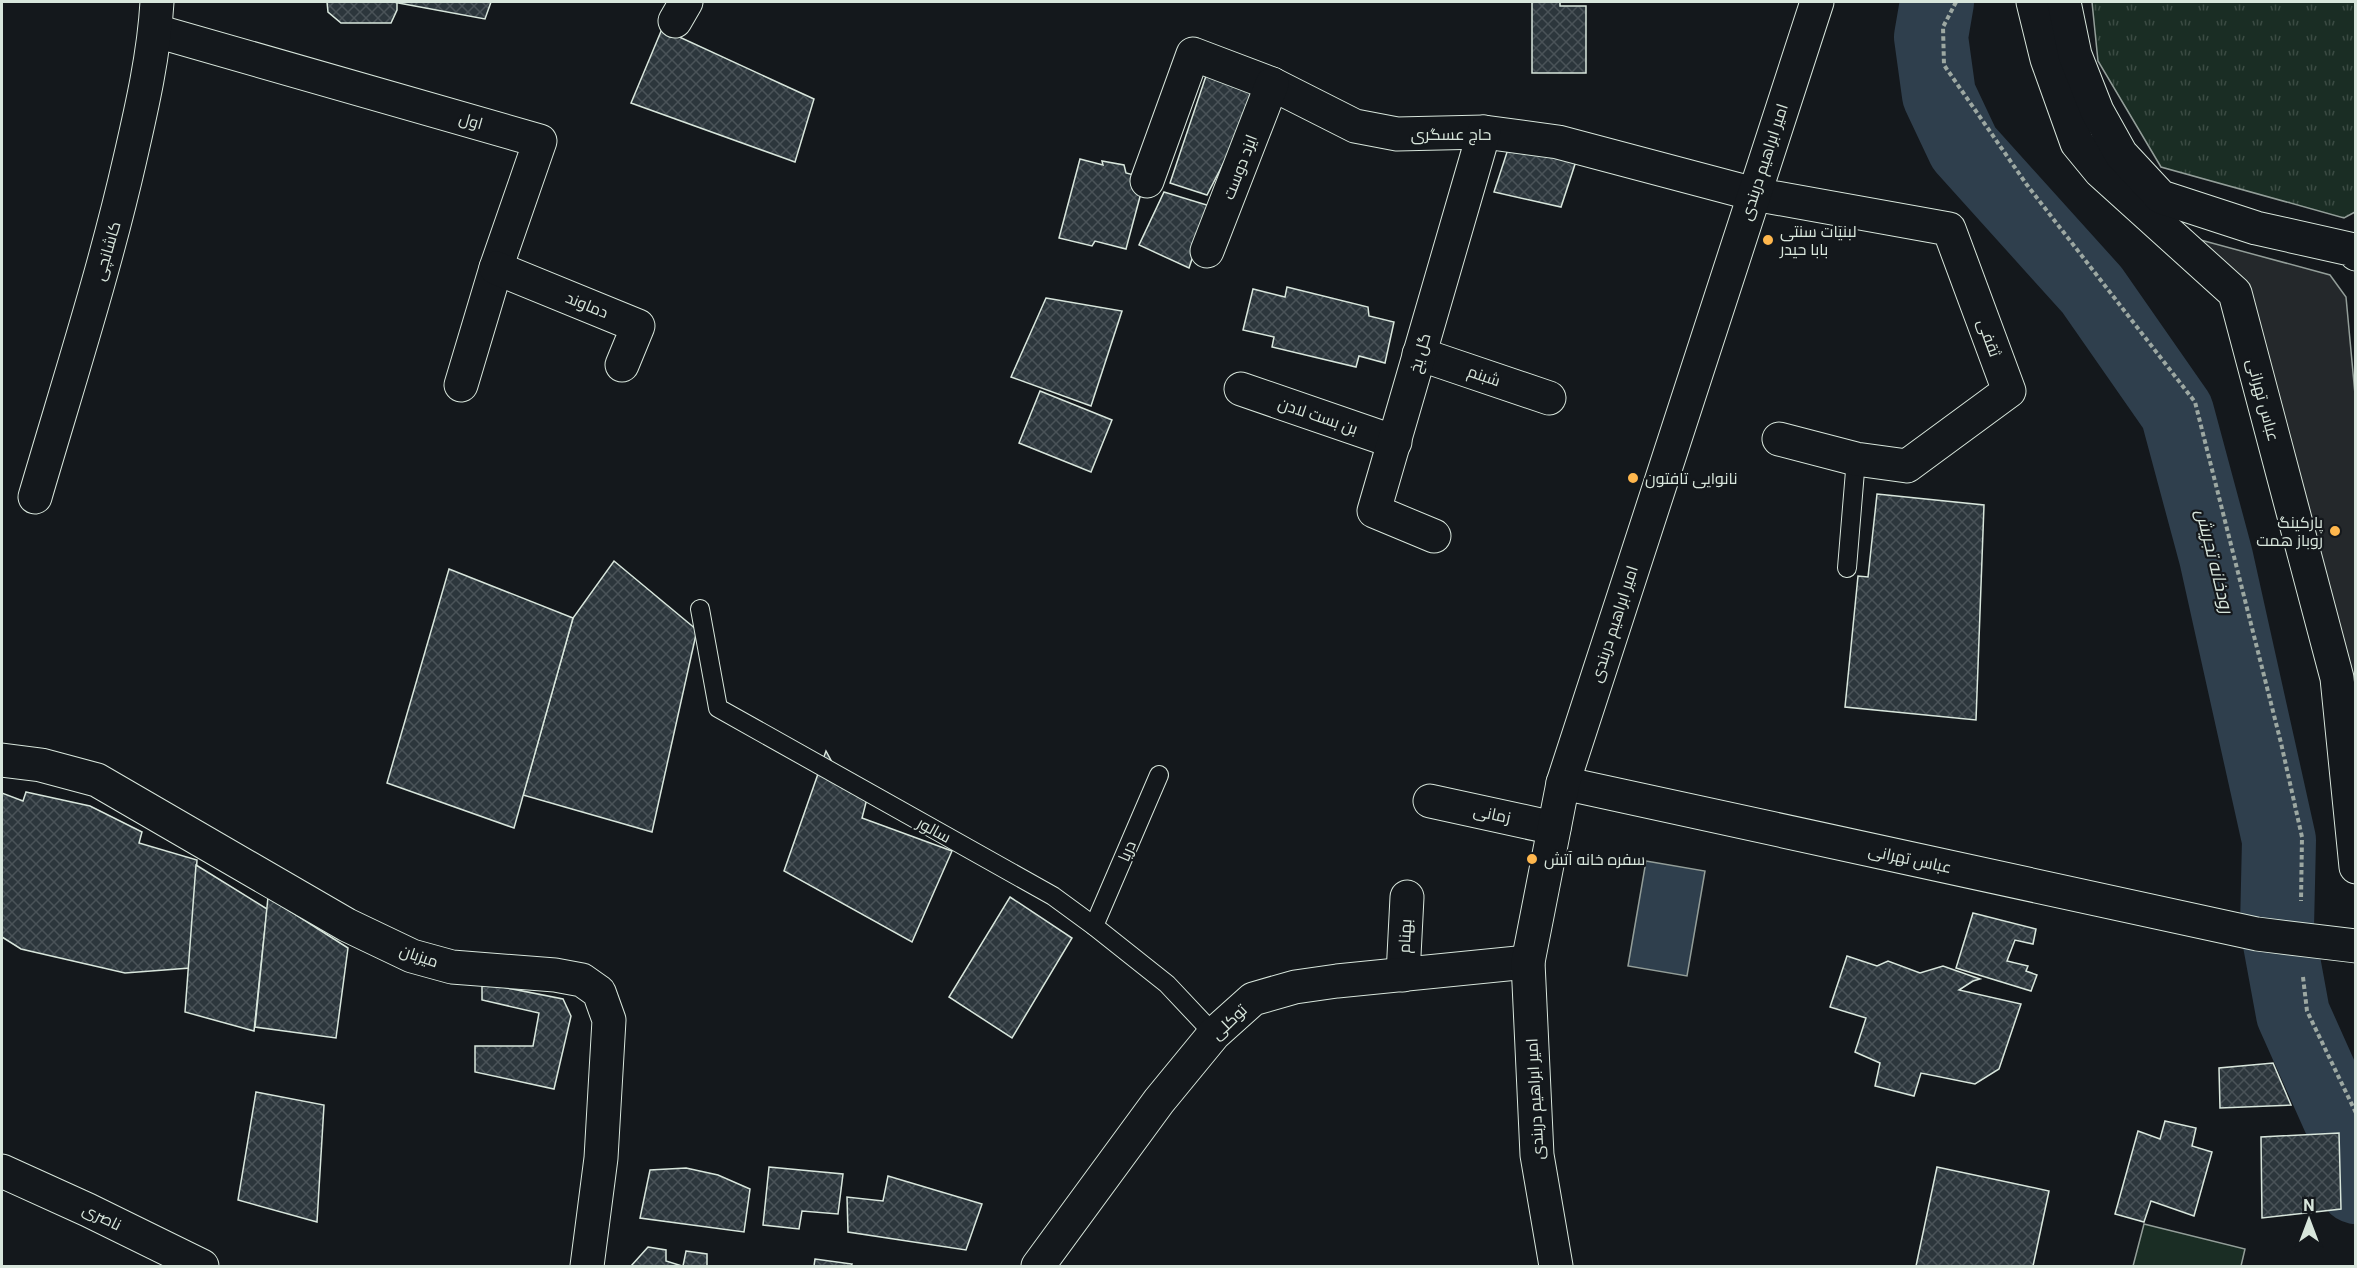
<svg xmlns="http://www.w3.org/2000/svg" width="2357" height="1268" font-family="Roboto,Cairo,sans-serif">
<defs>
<pattern id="park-tufts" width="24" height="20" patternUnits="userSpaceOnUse" patternTransform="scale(1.5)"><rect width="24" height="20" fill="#1a2d24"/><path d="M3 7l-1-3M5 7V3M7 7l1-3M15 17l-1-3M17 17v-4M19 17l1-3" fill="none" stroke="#3b4b43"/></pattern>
<pattern id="building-cross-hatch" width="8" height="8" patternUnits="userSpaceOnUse" patternTransform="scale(1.5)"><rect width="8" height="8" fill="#2c363c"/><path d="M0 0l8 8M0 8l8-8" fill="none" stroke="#4a5358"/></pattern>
</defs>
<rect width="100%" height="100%" fill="#14181c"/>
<polygon fill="#1a2d24" stroke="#939e99" stroke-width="1.5" points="2144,1224 2245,1249 2241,1266 2133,1266"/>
<polygon fill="url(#park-tufts)" stroke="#939e99" stroke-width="1.5" points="2092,2 2355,2 2355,212 2344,218 2161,167 2098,61"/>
<polygon fill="#24282b" stroke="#939e99" stroke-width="1.5" points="2197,239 2330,275 2346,297 2356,405 2355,741 2250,289"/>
<polygon fill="#2f3f4d" stroke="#939e99" stroke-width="1.5" points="1646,861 1705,871 1687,976 1628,966"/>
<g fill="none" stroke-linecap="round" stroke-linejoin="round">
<polyline stroke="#2f3f4d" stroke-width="74" points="1937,2 1931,37 1939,95 1964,148 2092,290 2177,412 2216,557 2279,840 2277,927 2293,1014 2343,1126 2356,1187"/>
</g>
<g fill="url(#building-cross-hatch)" stroke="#d8e6dc" stroke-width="1.5">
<polygon points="327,2 397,2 397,10 391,23 341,23 328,12"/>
<polygon points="393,2 491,2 485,19"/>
<polygon points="1532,2 1560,2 1560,6 1586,6 1586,73 1532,73"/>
<polygon points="662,29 814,99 795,162 631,103"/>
<polygon points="1209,67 1260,92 1207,195 1170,183"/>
<polygon points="1511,140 1579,152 1561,207 1494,192"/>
<polygon points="1080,159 1103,165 1102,161 1124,165 1126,173 1145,178 1126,249 1095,241 1092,246 1059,238"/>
<polygon points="1164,192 1210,206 1189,268 1139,245"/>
<polygon points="1287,287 1368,307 1369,316 1394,322 1385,363 1359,356 1356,367 1272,347 1274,337 1243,330 1253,289 1285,297"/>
<polygon points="1046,298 1122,311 1091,406 1011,377"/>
<polygon points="1040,391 1112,420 1091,472 1019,443"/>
<polygon points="1877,494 1984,505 1976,720 1845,707 1858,576 1868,577"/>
<polygon points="614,561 697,630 652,832 523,795 573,618"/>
<polygon points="449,569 573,618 514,828 387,783"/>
<polygon points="826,751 839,775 870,787 862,818 952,851 912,942 784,871"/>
<polygon points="26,792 90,806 142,832 139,843 197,860 190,968 125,973 21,949 2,937 2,793 23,801"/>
<polygon points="196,865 267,909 254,1031 185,1012"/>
<polygon points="268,897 348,948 336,1038 255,1027"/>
<polygon points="1010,897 1072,938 1012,1038 949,997"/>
<polygon points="1973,913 2036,929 2033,944 2015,940 2007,961 2028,966 2026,971 2037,975 2031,991 1956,968"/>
<polygon points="1847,956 1877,966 1888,961 1920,973 1943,966 1980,979 1973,981 1959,990 2021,1004 1999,1069 1975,1084 1921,1073 1914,1096 1875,1086 1880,1063 1855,1052 1866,1018 1830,1007"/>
<polygon points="482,983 563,999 571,1016 554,1089 475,1072 475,1046 533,1046 539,1013 482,1000"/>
<polygon points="2273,1063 2291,1105 2220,1108 2219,1068"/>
<polygon points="256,1092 324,1105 317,1222 238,1200"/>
<polygon points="2165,1121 2196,1128 2192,1146 2212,1152 2194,1216 2151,1201 2144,1222 2115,1214 2138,1131 2160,1139"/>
<polygon points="2339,1133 2341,1209 2262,1218 2261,1137"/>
<polygon points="769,1167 843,1174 838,1214 802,1211 799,1229 763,1225"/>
<polygon points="1937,1167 2049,1191 2033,1266 1916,1266"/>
<polygon points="686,1168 718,1175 750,1189 744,1232 640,1218 650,1170"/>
<polygon points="888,1176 982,1204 966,1250 848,1232 847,1197 883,1201"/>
<polygon points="648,1247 666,1250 666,1261 682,1266 631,1266"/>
<polygon points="686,1251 707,1254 707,1266 683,1266"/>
<polygon points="815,1259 852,1264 851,1266 814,1266"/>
</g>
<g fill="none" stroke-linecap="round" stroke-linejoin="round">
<defs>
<g id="service">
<polyline points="1847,568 1856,459"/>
<polyline points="700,609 718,708 1053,896 1094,926 1167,984 1214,1034"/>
<polyline points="1094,926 1159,775"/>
</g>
<g id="minor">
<polyline points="2033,2 2047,59 2077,143 2100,171 2235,293 2337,678 2356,867"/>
<polyline points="2064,2 2075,55 2097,111 2121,154 2161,197 2256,228 2354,250 2356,254"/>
<polyline points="675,21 686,2"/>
<polyline points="156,31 540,141 496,268 461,385"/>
<polyline points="1147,181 1193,54 1272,84 1355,126 1397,134 1484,132 1558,142 1754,194 1949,229 2009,391 1907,466 1856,459 1779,439"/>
<polyline points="1207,251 1272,84"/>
<polyline points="496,268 638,326 622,365"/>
<polyline points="1419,354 1549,398"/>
<polyline points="1241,389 1395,442"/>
<path d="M35,497C68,384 104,273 130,159C142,107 154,54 157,2"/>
<polyline points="1434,536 1374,511 1484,132"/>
<polyline points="2,760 41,765 97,780 347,925 412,956 452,967 555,975 582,980 599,992 609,1020 601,1158 587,1266"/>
<polyline points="1563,783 2257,934 2356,946"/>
<polyline points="1430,801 1554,828"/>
<polyline points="1403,975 1407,897"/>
<polyline points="2,1171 88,1210 202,1266"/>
<polyline points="1038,1266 1159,1101 1214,1034 1253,999 1295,987 1337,981 1528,962"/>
<polyline points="1556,1266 1537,1155 1528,962 1563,783 1817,2"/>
</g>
</defs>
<use href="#service" stroke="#d8e6dc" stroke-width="20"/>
<use href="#minor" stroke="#d8e6dc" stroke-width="35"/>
<g stroke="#9da8a2" stroke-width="4" stroke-dasharray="4.5 3" stroke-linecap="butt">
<polyline points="1956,2 1943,27 1944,65 2027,185 2195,402 2281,743 2302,837 2301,901"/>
<polyline points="2303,977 2307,1011 2356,1113"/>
</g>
<use href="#service" stroke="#14181c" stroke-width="18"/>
<use href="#minor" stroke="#14181c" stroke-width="33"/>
</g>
<g fill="#ffb74d" stroke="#14181c" stroke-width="2">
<circle cx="1768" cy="240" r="6"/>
<circle cx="1633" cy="478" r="6"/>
<circle cx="2335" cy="531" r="6"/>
<circle cx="1532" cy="859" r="6"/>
</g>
<g text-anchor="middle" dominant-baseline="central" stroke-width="4.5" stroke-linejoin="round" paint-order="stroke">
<g font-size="16" fill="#d8e6dc" stroke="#14181c">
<text transform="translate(471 121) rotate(16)">اول</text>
<text x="1451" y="134">حاج عسگری</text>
<text transform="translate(1764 162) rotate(-72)">امیر ابراهیم دربندی</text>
<text transform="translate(1240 167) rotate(-69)">ایزد دوست</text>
<text transform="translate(107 251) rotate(-74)">کاشانچی</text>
<text transform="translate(587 305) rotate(22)">دماوند</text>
<text transform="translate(1989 338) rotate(70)">ثقفی</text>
<text transform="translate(1420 353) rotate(-74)">گل یخ</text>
<text transform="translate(1484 376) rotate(19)">شبنم</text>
<text transform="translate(2263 400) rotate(75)">عباس تهرانی</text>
<text transform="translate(1318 416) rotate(19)">بن بست لادن</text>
<text transform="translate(1614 624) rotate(-72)">امیر ابراهیم دربندی</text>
<text transform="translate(1492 814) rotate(12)">زمانی</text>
<text transform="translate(934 830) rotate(29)">سالور</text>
<text transform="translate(1127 851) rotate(-67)">دریا</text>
<text transform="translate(1910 859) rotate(12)">عباس تهرانی</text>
<text transform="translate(1405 936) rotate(-87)">بهنام</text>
<text transform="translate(419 956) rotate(19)">میزبان</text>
<text transform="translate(1229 1022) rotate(-44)">توکلی</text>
<text transform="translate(1535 1099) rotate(-93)">امیر ابراهیم دربندی</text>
<text transform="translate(102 1217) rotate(26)">ناصری</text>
</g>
<g font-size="16" fill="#d8e6dc" stroke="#14181c" text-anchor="start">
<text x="1780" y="231">لبنیات سنتی<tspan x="1780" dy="18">بابا حیدر</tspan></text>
<text x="1645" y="478">نانوایی تافتون</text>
<text x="2323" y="522" text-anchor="end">پارکینگ<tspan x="2323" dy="18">روباز همت</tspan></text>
<text x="1544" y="859">سفره خانه آتش</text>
</g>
<g font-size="18" font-style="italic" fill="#d8e6dc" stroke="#14181c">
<text transform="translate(2215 561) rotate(76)">رودخانه تجریش</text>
</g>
</g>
<rect width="2357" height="1268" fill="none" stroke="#d8e6dc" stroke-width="6"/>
<g transform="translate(2309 1220)" stroke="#14181c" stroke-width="4.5" paint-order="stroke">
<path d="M0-4.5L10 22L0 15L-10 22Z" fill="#d8e6dc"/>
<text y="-9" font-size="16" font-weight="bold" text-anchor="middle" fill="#d8e6dc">N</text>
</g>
</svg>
